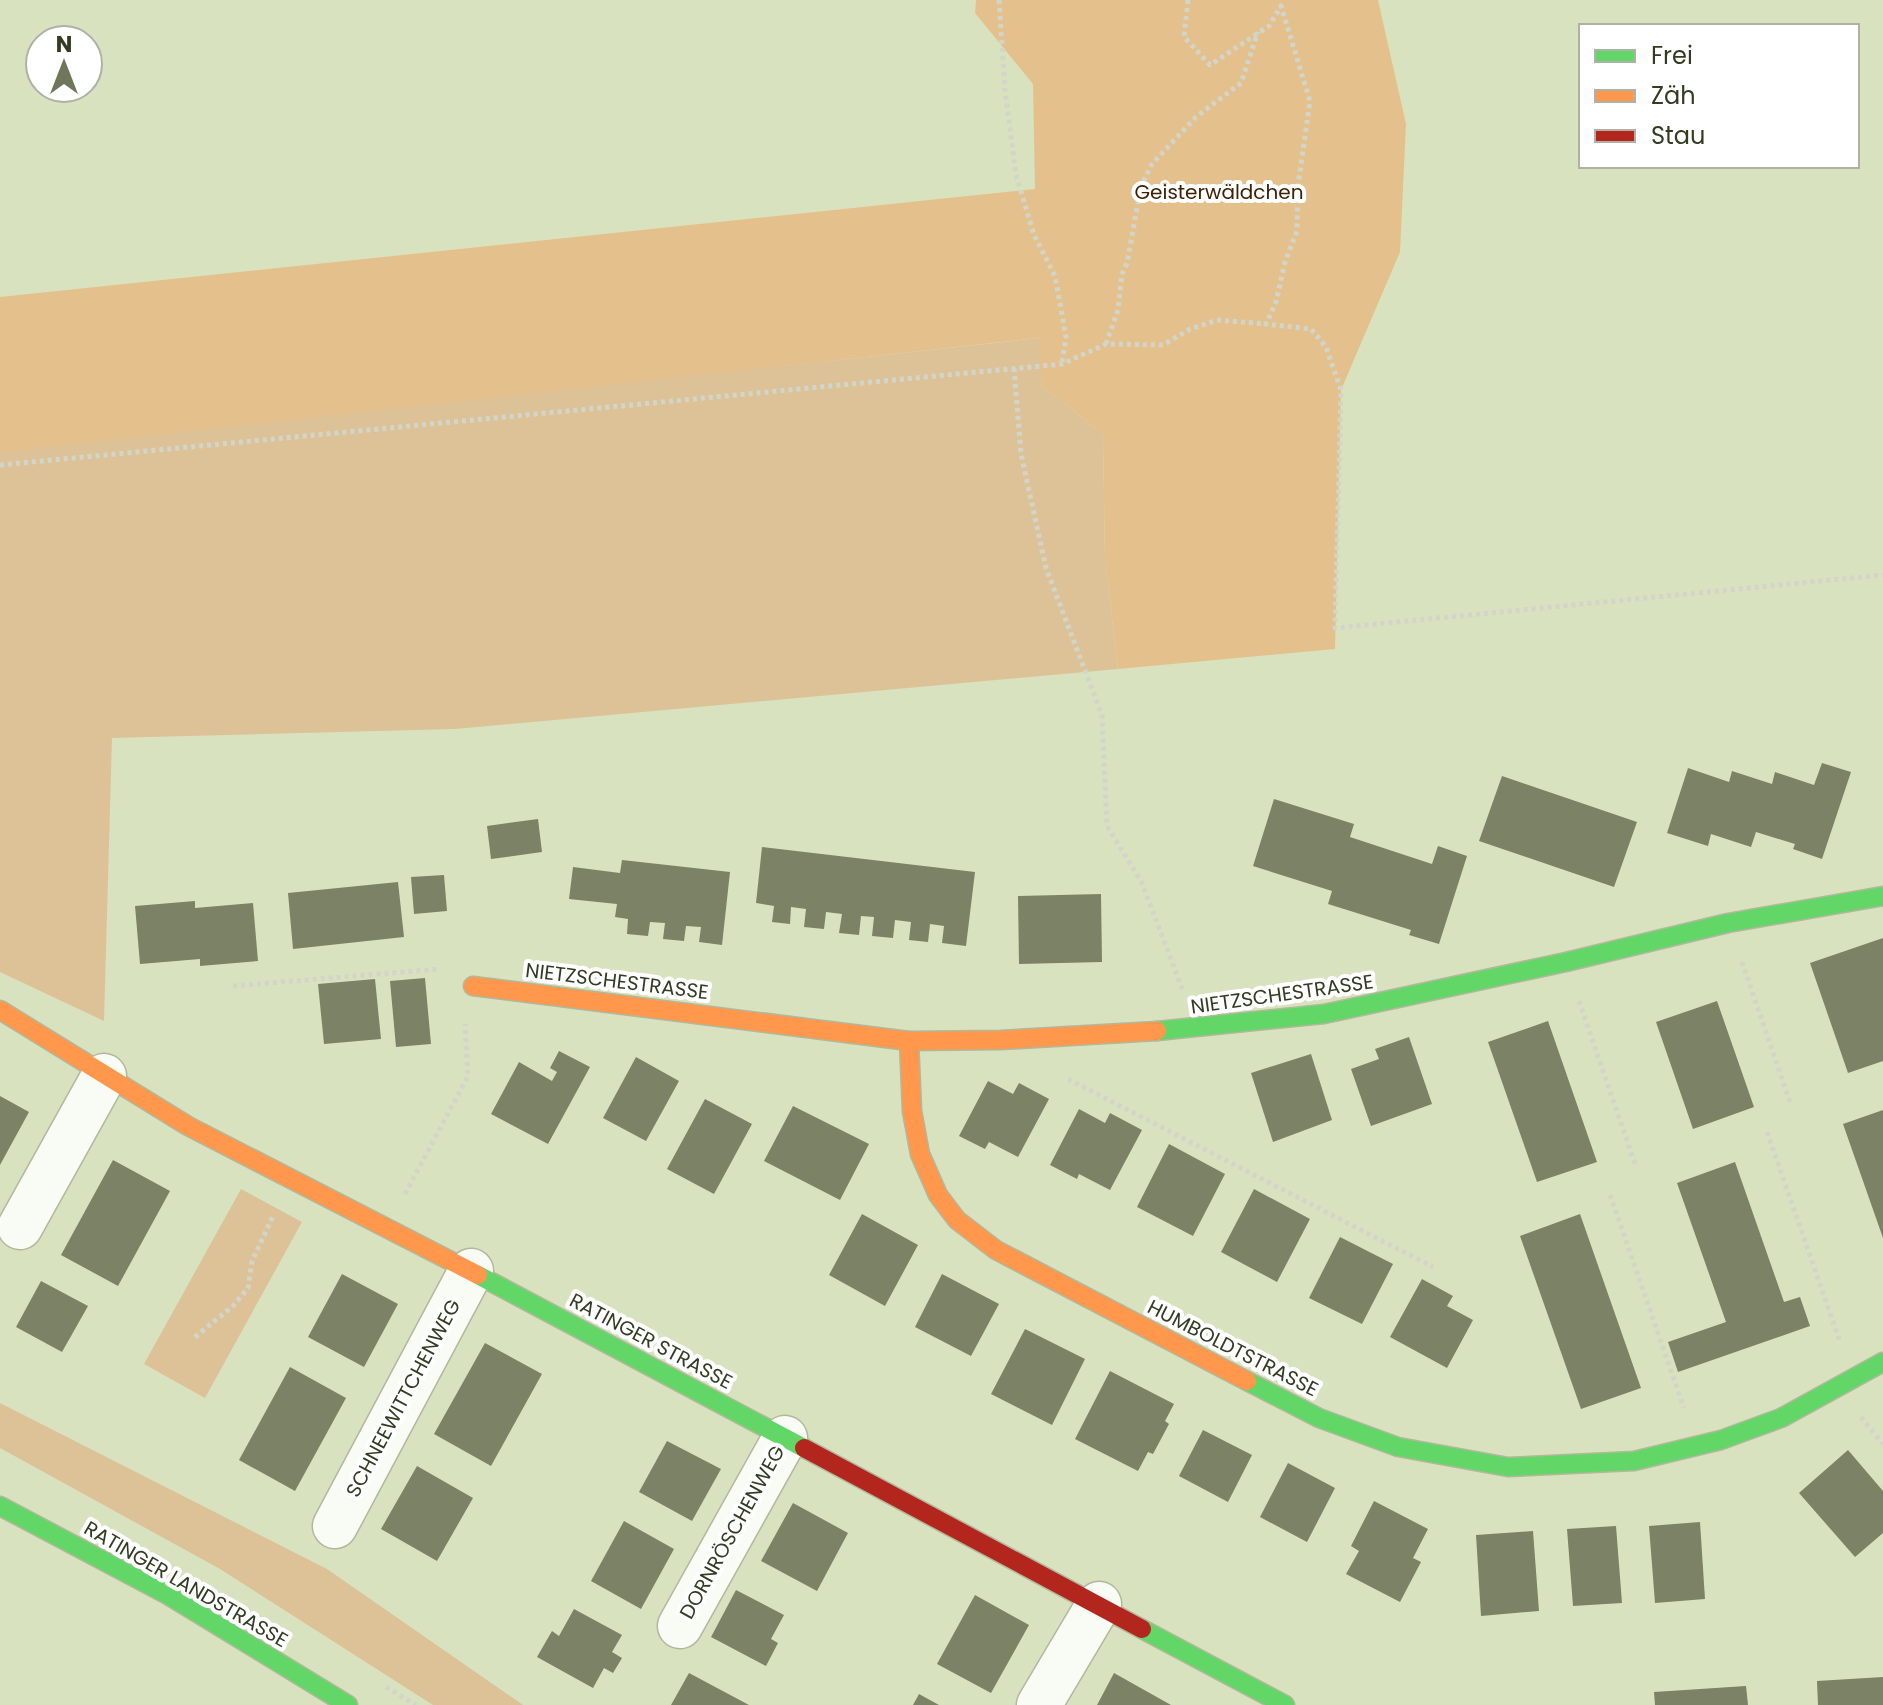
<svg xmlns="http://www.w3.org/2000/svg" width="1883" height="1705" font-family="Poppins,sans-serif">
<rect width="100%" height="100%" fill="#d9e2bf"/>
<g fill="#ddc298">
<polygon points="1040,338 1042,386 1103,434 1105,558 1118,669 455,729 112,738 104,1021 0,972 0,451"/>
<polygon points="241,1189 302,1222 205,1398 144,1364"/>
<polygon points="0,1403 327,1569 523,1705 433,1705 220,1569 0,1448"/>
</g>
<polygon fill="#e4c08d" points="976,0 1378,0 1406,124 1400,252 1341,390 1335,649 1118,669 1105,558 1103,434 1042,386 1039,338 0,452 0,297 1035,189 1033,84 975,13"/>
<g fill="#7c8266">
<polygon points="1822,763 1851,772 1822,859 1793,849 1795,844 1756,832 1751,847 1711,834 1708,846 1667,833 1688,768 1729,782 1732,771 1772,784 1775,772 1814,785"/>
<polygon points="1502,776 1637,822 1614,887 1479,841"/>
<polygon points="1274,799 1354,824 1350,837 1432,864 1438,846 1467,856 1439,944 1409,935 1411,930 1328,904 1332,891 1253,866"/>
<polygon points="538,819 542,852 491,859 487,826"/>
<polygon points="762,847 975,872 966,946 942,943 944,926 930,924 928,942 909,940 911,922 895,920 893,938 872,936 874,917 861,916 859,935 839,933 842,914 826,912 824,929 804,927 806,909 791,907 790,924 772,922 774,906 756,903"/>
<polygon points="622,860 730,872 722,945 699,942 701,927 686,926 684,941 663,939 665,923 650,922 648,936 627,934 628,919 615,917 617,904 569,899 573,867 620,873"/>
<polygon points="444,875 447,911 414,914 411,877"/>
<polygon points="398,882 404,937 293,949 288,893"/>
<polygon points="1101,894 1102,962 1019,964 1018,896"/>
<polygon points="195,901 195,908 253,903 258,961 200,966 200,959 140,964 135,906"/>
<polygon points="1883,938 1883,1061 1848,1073 1810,963"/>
<polygon points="425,978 431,1044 396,1047 390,981"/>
<polygon points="375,979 381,1039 324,1044 318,984"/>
<polygon points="1717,1001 1754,1107 1693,1129 1656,1022"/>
<polygon points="1548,1021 1597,1162 1537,1182 1488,1042"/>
<polygon points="1409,1037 1432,1104 1371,1126 1351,1069 1379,1059 1375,1049"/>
<polygon points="559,1051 590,1067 548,1144 491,1114 519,1062 552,1081 557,1072 550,1068"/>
<polygon points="1311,1054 1332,1120 1273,1142 1251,1073"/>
<polygon points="636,1057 679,1081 646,1141 603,1118"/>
<polygon points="988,1081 1013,1094 1019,1083 1049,1099 1018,1157 989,1142 985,1149 959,1136"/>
<polygon points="0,1096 29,1112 0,1165"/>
<polygon points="705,1099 752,1124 714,1194 667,1169"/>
<polygon points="793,1106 869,1144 840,1200 764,1161"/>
<polygon points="1079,1109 1105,1123 1110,1113 1142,1130 1110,1190 1079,1174 1077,1179 1050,1165"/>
<polygon points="1883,1110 1883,1238 1843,1124"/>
<polygon points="1169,1144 1225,1174 1193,1236 1137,1207"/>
<polygon points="113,1160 170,1191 118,1286 61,1255"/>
<polygon points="1735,1162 1784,1302 1800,1297 1810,1326 1678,1372 1668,1342 1726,1322 1677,1183"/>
<polygon points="1254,1189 1310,1219 1277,1282 1221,1252"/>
<polygon points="862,1214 918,1245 885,1306 829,1275"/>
<polygon points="1580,1214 1641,1388 1581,1409 1520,1236"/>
<polygon points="1340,1237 1393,1264 1362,1324 1309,1298"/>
<polygon points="342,1274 398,1304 364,1367 308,1337"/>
<polygon points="942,1274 999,1304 971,1356 915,1327"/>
<polygon points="1422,1279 1453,1296 1447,1306 1473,1320 1447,1368 1390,1337"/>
<polygon points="41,1281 88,1306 62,1352 16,1327"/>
<polygon points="1025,1329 1085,1359 1052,1425 991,1394"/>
<polygon points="485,1343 542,1374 491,1466 434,1434"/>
<polygon points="290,1367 346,1398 295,1491 239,1460"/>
<polygon points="1110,1371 1174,1404 1165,1421 1169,1424 1153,1454 1148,1452 1138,1471 1075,1439"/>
<polygon points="1203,1430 1252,1455 1228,1502 1179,1476"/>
<polygon points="667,1441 721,1469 692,1521 639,1492"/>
<polygon points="1848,1450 1883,1491 1883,1533 1855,1557 1799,1493"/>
<polygon points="1288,1463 1335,1488 1307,1542 1260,1517"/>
<polygon points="417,1466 473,1498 437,1561 381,1529"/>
<polygon points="1374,1501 1428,1529 1413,1558 1421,1562 1400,1602 1346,1574 1359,1551 1351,1546"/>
<polygon points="793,1503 848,1533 817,1591 761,1561"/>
<polygon points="624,1521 674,1549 641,1609 591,1581"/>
<polygon points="1700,1522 1705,1599 1655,1603 1649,1526"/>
<polygon points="1616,1526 1622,1603 1573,1606 1567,1529"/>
<polygon points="1533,1531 1539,1611 1481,1616 1476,1535"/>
<polygon points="736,1590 784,1615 771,1639 778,1643 766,1666 711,1637"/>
<polygon points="975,1595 1029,1625 991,1693 937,1664"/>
<polygon points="574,1609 622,1635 612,1652 622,1658 613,1673 604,1668 593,1688 537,1657 552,1631 559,1636"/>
<polygon points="689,1673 749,1705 671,1705"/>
<polygon points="1114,1673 1171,1705 1097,1705"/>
<polygon points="1883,1677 1883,1705 1818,1705 1817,1681"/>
<polygon points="1746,1686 1748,1705 1655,1705 1654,1692"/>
<polygon points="919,1694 939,1705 913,1705"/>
</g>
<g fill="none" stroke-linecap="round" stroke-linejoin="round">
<defs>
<g id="street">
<polyline points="20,1227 104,1076"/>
<polyline points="335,1526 471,1271"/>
<polyline points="680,1626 785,1438"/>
<polyline points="1039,1705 1099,1604"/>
</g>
<g id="fast">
<polyline points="1157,1031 1324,1014 1566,962 1728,923 1883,896"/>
<polyline points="478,1275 804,1448"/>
<polyline points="1247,1381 1319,1418 1398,1447 1508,1467 1634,1461 1721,1440 1781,1418 1883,1362"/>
<polyline points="0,1506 168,1595 348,1705"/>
<polyline points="1142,1629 1285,1705"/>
</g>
<g id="slow">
<polyline points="473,986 909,1041 1001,1040 1157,1031"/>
<polyline points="0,1010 188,1126 478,1275"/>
<polyline points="909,1041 912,1111 920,1154 938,1195 957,1220 996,1250 1247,1381"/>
</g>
<polyline id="jam" points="804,1448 1142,1629"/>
</defs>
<use href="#street" stroke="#b1b89c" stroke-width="47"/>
<use href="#fast" stroke="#b1b89c" stroke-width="21"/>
<use href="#slow" stroke="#b1b89c" stroke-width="21"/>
<use href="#jam" stroke="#b1b89c" stroke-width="21"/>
<g stroke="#d2d5ca" stroke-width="5" stroke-dasharray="4 4" stroke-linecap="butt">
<polyline points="999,0 1005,90 1016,175 1034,235 1055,276 1066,337 1062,363"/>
<polyline points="1188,0 1184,37 1210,65 1269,26 1281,6 1310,101 1298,186 1297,231 1285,262 1276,302 1266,324 1311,329 1326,347 1341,390 1335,628 1883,575"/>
<polyline points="1106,344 1118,310 1122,274 1127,263 1141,186 1152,164 1196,117 1241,83 1258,32"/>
<polyline points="1014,368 1021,454 1046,568 1102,715 1107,826 1142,883 1183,991"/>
<polyline points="0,465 1062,364 1106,344 1163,345 1190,329 1217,320 1266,324"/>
<polyline points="1742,962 1790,1102"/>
<polyline points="233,986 439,969"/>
<polyline points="1579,1001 1635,1164"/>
<polyline points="1068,1079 1433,1267"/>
<polyline points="1767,1132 1840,1342"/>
<polyline points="405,1194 468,1076 465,1024"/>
<polyline points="1610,1195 1684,1408"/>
<polyline points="195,1337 233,1306 248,1288 252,1261 274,1214"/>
<polyline points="1861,1417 1883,1444"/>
<polyline points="386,1687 416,1705"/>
</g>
<use href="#street" stroke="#f9fbf5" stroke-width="44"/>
<use href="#fast" stroke="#63d668" stroke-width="18"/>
<use href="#slow" stroke="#ff974d" stroke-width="18"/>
<use href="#jam" stroke="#b3261e" stroke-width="18"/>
</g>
<g text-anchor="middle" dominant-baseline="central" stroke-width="8" stroke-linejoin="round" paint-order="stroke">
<g font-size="20" fill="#3e2105" stroke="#fff">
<text x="1219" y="192">Geisterwäldchen</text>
</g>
<g font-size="20" fill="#343b22" stroke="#fff">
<text transform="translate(617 981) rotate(7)">NIETZSCHESTRASSE</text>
<text transform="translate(1282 994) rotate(-8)">NIETZSCHESTRASSE</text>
<text transform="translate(651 1341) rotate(28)">RATINGER STRASSE</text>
<text transform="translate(1233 1348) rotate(27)">HUMBOLDTSTRASSE</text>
<text transform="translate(403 1398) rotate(-62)">SCHNEEWITTCHENWEG</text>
<text transform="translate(732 1532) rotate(-61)">DORNRÖSCHENWEG</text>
<text transform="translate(186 1584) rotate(30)">RATINGER LANDSTRASSE</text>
</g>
</g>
<rect x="1579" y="24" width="280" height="144" fill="#ffffff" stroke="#aeb1a7" stroke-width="2"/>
<rect x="1595" y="50" width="40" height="12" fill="#63d668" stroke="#aeb1a7" stroke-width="2"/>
<text x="1651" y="64" font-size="24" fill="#343b22">Frei</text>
<rect x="1595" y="90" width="40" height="12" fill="#ff974d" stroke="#aeb1a7" stroke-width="2"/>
<text x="1651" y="104" font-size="24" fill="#343b22">Zäh</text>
<rect x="1595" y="130" width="40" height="12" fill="#b3261e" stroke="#aeb1a7" stroke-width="2"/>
<text x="1651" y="144" font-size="24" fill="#343b22">Stau</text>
<g transform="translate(64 64)"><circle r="38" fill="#ffffff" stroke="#aeb1a7" stroke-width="2"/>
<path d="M0-6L14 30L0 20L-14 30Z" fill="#6e7559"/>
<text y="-12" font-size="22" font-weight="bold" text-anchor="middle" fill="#343b22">N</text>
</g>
</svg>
